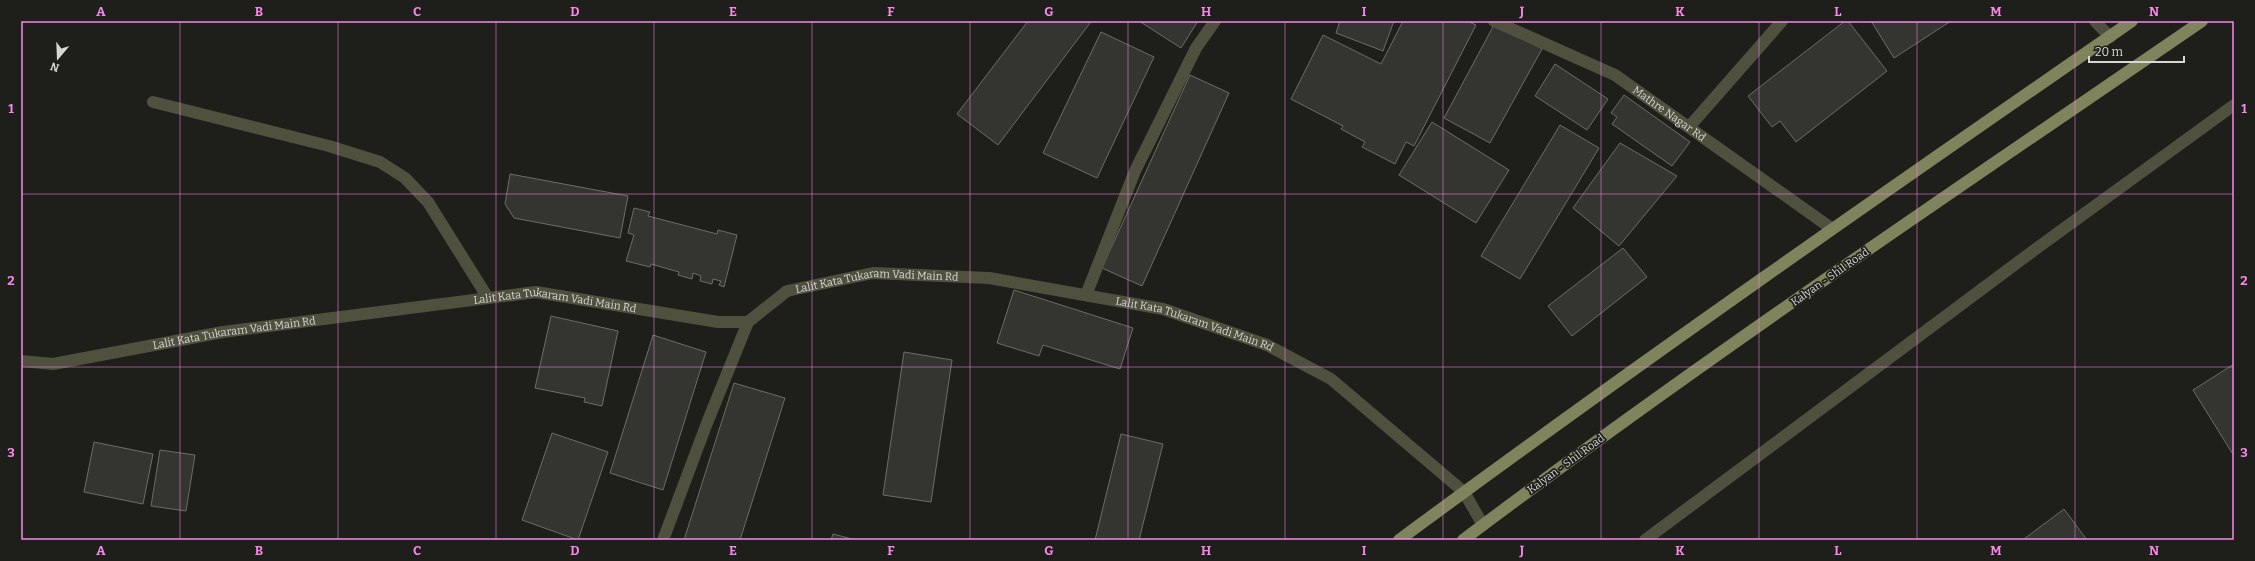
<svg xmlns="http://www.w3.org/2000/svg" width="2255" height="561" font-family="Bitter,serif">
<rect width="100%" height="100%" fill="#1e1e1b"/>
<g fill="#343431" stroke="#6c6d69">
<polygon points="1028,21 1086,21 1090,23 998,145 957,114"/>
<polygon points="1139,21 1198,21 1181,48"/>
<polygon points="1340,21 1394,21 1383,51 1336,33"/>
<polygon points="1403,21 1467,21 1476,25 1414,146 1406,142 1395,164 1362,147 1365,142 1341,129 1343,126 1291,99 1323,35 1381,64"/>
<polygon points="1845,21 1848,21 1887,71 1796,142 1780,121 1772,127 1748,96"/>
<polygon points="1871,21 1951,21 1894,58"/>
<polygon points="1495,23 1542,49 1490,143 1444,118"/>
<polygon points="1101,32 1154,57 1097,178 1043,153"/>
<polygon points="1555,64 1608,99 1587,130 1535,96"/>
<polygon points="1190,75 1229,93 1142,286 1102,268"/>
<polygon points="1624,95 1690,142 1672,166 1612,124 1617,117 1611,113"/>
<polygon points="1432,122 1509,170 1476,223 1399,175"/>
<polygon points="1560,125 1599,148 1520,279 1481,256"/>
<polygon points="1620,143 1677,176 1619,246 1573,208"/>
<polygon points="510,174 628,196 620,238 514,218 505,204"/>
<polygon points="634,208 650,212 648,216 717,234 718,230 737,235 724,287 719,285 721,281 713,279 712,284 700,281 701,276 693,273 692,279 678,275 679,272 651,264 650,267 626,261 634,235 628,233"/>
<polygon points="1623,248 1647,277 1572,336 1548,306"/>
<polygon points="1014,290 1133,328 1120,369 1043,345 1039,356 997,343"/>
<polygon points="551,316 618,331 602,406 584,402 585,398 535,388"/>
<polygon points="653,335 706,352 663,490 610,473"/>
<polygon points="904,352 952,360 931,502 883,495"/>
<polygon points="2234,364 2234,456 2193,390"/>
<polygon points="734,383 785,398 740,540 684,540"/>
<polygon points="552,433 608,452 578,540 522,520"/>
<polygon points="1121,434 1163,444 1139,540 1095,540"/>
<polygon points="94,442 153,454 143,504 84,492"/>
<polygon points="160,450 195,455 186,511 151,506"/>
<polygon points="2064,509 2087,540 2025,540 2024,539"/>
<polygon points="833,534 856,540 831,540"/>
</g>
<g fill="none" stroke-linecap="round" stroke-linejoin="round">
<polyline stroke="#4f513e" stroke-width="12" points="663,540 707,423 748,322"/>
<g stroke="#4f513e" stroke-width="12">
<path id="s1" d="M1494,21L1615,75L1831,228"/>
<polyline points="2095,21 2110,37"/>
<polyline points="153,102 329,146 380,162 405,178 428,202 488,298"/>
<polyline points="1689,127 1782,21"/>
<polyline points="1086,295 1135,171 1196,48 1215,21"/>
<path id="s2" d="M21,361L53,364L223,332L536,292L718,322H748L787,291L873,273L989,278L1163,309L1267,345L1331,379L1464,492L1483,525"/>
<polyline points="1645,540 2033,251 2234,105"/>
</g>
<g stroke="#80845c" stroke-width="12">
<path d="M1399,540C1640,362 1886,191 2132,21"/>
<path d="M1463,540C1703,359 1954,191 2202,21"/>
</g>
</g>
<path fill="none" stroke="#f987e9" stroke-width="1" stroke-opacity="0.55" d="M180,21V540M338,21V540M496,21V540M654,21V540M812,21V540M970,21V540M1128,21V540M1285,21V540M1443,21V540M1601,21V540M1759,21V540M1917,21V540M2075,21V540M21,194H2234M21,367H2234"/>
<g text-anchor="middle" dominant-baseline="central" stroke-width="3.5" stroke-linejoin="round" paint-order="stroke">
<g font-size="11" fill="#d6d7d5" stroke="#1e1e1b">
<text stroke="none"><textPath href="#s1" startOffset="199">Mathre Nagar Rd</textPath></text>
<text transform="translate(1830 277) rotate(-35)">Kalyan - Shil Road</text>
<text stroke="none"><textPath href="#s2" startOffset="876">Lalit Kata Tukaram Vadi Main Rd</textPath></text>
<text stroke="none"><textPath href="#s2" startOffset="540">Lalit Kata Tukaram Vadi Main Rd</textPath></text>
<text stroke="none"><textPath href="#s2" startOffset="1200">Lalit Kata Tukaram Vadi Main Rd</textPath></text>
<text stroke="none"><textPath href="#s2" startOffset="216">Lalit Kata Tukaram Vadi Main Rd</textPath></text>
<text transform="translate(1566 464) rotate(-36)">Kalyan - Shil Road</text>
</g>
</g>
<rect width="2255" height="561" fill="none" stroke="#1e1e1b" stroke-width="44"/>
<g transform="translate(58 58) rotate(199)" stroke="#1e1e1b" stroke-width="3" paint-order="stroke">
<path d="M0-3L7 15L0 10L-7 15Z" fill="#d6d7d5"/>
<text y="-6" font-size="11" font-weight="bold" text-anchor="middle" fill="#d6d7d5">N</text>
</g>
<path d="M2089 56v6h95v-6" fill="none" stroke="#d6d7d5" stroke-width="2"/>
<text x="2095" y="56" font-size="12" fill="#d6d7d5" stroke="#1e1e1b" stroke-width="3" paint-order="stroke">20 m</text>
<rect x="22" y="22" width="2211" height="517" fill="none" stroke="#f987e9" stroke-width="1.5"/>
<g font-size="13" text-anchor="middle" font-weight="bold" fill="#f987e9">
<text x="101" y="16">A</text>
<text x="259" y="16">B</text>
<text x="417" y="16">C</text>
<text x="575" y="16">D</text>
<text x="733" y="16">E</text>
<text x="891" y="16">F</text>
<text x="1049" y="16">G</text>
<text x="1206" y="16">H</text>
<text x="1364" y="16">I</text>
<text x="1522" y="16">J</text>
<text x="1680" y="16">K</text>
<text x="1838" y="16">L</text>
<text x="1996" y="16">M</text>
<text x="2154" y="16">N</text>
<text x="11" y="113">1</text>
<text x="2244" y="113">1</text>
<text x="11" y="285">2</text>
<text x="2244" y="285">2</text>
<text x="11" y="457">3</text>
<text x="2244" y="457">3</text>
<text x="101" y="555">A</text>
<text x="259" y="555">B</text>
<text x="417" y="555">C</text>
<text x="575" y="555">D</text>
<text x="733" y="555">E</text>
<text x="891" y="555">F</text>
<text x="1049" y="555">G</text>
<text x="1206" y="555">H</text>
<text x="1364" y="555">I</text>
<text x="1522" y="555">J</text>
<text x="1680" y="555">K</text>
<text x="1838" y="555">L</text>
<text x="1996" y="555">M</text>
<text x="2154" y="555">N</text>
</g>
</svg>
